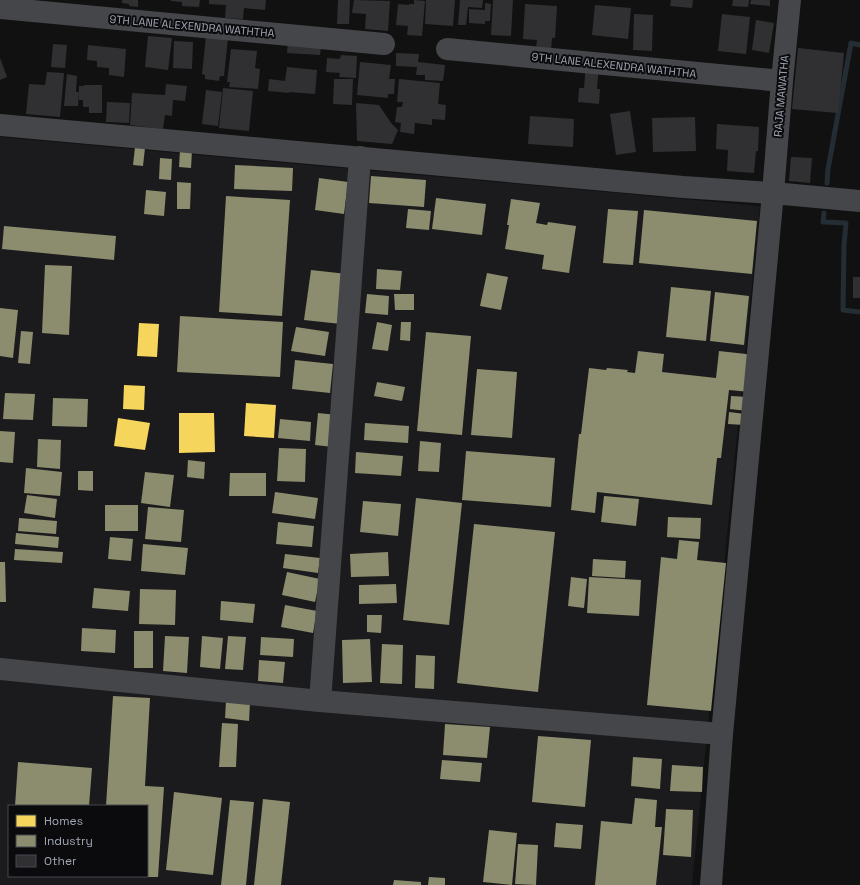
<svg xmlns="http://www.w3.org/2000/svg" width="860" height="885" font-family="'Space Grotesk',sans-serif">
<rect width="100%" height="100%" fill="#111"/>
<path fill="#1b1b1d" fill-rule="evenodd" d="M0,137L760,206L692,885H0ZM9,806H147V876H9Z"/>
<g fill="#f6d55c">
<polygon points="139,323 159,324 157,357 137,356"/>
<polygon points="124,385 145,386 144,410 123,409"/>
<polygon points="246,403 276,405 274,438 244,436"/>
<polygon points="179,413 214,413 215,452 179,453"/>
<polygon points="118,418 150,423 145,450 114,446"/>
</g>
<g fill="#8c8c6e">
<polygon points="135,147 145,148 143,166 133,165"/>
<polygon points="180,150 192,151 191,168 179,167"/>
<polygon points="160,158 172,159 171,180 159,179"/>
<polygon points="235,165 293,168 292,191 234,189"/>
<polygon points="371,176 426,180 424,207 369,203"/>
<polygon points="319,178 348,182 344,214 315,210"/>
<polygon points="177,182 191,183 190,209 177,209"/>
<polygon points="146,190 166,192 164,216 144,214"/>
<polygon points="226,196 290,200 282,316 219,312"/>
<polygon points="436,198 486,204 482,235 432,229"/>
<polygon points="511,199 540,203 536,223 547,225 548,222 576,226 569,273 542,269 544,255 505,249 509,225 507,225"/>
<polygon points="408,209 431,211 429,230 406,228"/>
<polygon points="608,209 638,211 633,265 603,263"/>
<polygon points="644,210 757,221 752,274 639,263"/>
<polygon points="4,226 116,236 114,260 2,249"/>
<polygon points="45,265 72,266 69,335 42,333"/>
<polygon points="377,269 402,271 400,290 376,289"/>
<polygon points="311,270 347,274 341,324 304,320"/>
<polygon points="487,273 508,277 501,310 480,306"/>
<polygon points="671,287 711,291 706,341 666,337"/>
<polygon points="715,292 749,296 744,345 710,341"/>
<polygon points="367,294 389,296 388,315 365,313"/>
<polygon points="394,294 414,294 414,310 395,310"/>
<polygon points="0,308 18,310 13,358 0,356"/>
<polygon points="180,316 283,322 280,377 177,372"/>
<polygon points="377,322 392,325 388,351 372,349"/>
<polygon points="401,322 411,322 410,341 400,340"/>
<polygon points="296,327 329,332 325,356 291,351"/>
<polygon points="21,331 33,332 30,364 18,363"/>
<polygon points="426,332 471,336 462,435 417,431"/>
<polygon points="638,351 664,354 662,372 716,378 719,351 755,355 750,392 729,390 721,458 717,458 712,505 597,492 595,513 571,510 579,434 581,434 589,368 606,370 607,368 628,370 627,372 635,373"/>
<polygon points="295,360 333,364 330,393 292,389"/>
<polygon points="477,369 517,372 512,438 471,435"/>
<polygon points="377,382 405,387 402,401 374,396"/>
<polygon points="5,393 35,394 33,420 3,419"/>
<polygon points="731,396 748,397 747,411 730,409"/>
<polygon points="53,398 88,399 87,427 52,426"/>
<polygon points="729,412 745,414 744,425 728,424"/>
<polygon points="318,413 337,415 333,447 315,445"/>
<polygon points="280,419 311,422 310,441 278,438"/>
<polygon points="365,423 409,426 408,443 364,440"/>
<polygon points="0,431 15,432 13,463 0,462"/>
<polygon points="38,439 61,440 60,469 37,467"/>
<polygon points="420,441 441,443 439,472 418,471"/>
<polygon points="279,448 306,449 305,482 277,481"/>
<polygon points="466,451 555,458 551,507 462,500"/>
<polygon points="356,452 403,456 401,476 355,473"/>
<polygon points="188,460 205,462 204,479 187,477"/>
<polygon points="26,468 62,472 60,496 24,493"/>
<polygon points="78,471 93,471 93,491 78,490"/>
<polygon points="145,472 174,475 170,507 141,503"/>
<polygon points="230,473 266,473 266,496 229,496"/>
<polygon points="275,492 318,498 315,519 272,513"/>
<polygon points="27,495 57,499 55,518 24,513"/>
<polygon points="604,496 639,499 636,526 601,522"/>
<polygon points="416,498 462,503 449,625 403,620"/>
<polygon points="363,501 401,504 398,536 360,532"/>
<rect x="105" y="505" width="33" height="26"/>
<polygon points="148,507 184,510 181,542 145,539"/>
<polygon points="668,517 701,518 700,539 667,537"/>
<polygon points="19,518 57,521 56,534 18,531"/>
<polygon points="278,522 314,526 312,547 276,544"/>
<polygon points="474,524 555,532 538,692 457,683"/>
<polygon points="16,533 59,537 58,548 15,544"/>
<polygon points="110,537 133,539 131,561 108,559"/>
<polygon points="679,540 699,542 697,560 726,563 711,711 647,705 661,557 677,559"/>
<polygon points="143,544 188,548 185,575 141,571"/>
<polygon points="15,549 63,552 62,563 14,560"/>
<polygon points="388,552 389,576 351,577 350,554"/>
<polygon points="285,554 320,558 318,573 283,568"/>
<polygon points="593,559 626,561 625,578 592,576"/>
<polygon points="0,562 5,562 6,602 0,602"/>
<polygon points="287,572 320,579 315,602 282,595"/>
<polygon points="571,577 587,579 584,608 568,606"/>
<polygon points="589,577 641,580 639,616 587,613"/>
<polygon points="396,584 397,603 359,604 359,585"/>
<polygon points="94,588 130,591 128,611 92,608"/>
<polygon points="140,589 176,590 175,625 139,624"/>
<polygon points="221,601 255,604 253,623 220,620"/>
<polygon points="285,605 317,611 313,633 281,627"/>
<polygon points="367,615 382,615 381,633 367,632"/>
<polygon points="82,628 116,630 115,653 81,651"/>
<rect x="134" y="631" width="19" height="37"/>
<polygon points="165,636 189,637 187,673 163,671"/>
<polygon points="202,636 223,638 220,669 200,667"/>
<polygon points="228,636 246,637 243,670 225,669"/>
<polygon points="261,637 294,639 293,657 260,655"/>
<polygon points="370,639 372,682 343,683 342,640"/>
<polygon points="382,644 403,645 402,684 380,683"/>
<polygon points="416,655 435,656 434,689 415,688"/>
<polygon points="259,660 285,662 283,683 258,681"/>
<polygon points="113,696 150,698 145,786 164,787 158,877 147,877 147,806 106,806"/>
<polygon points="226,701 250,703 249,721 225,718"/>
<polygon points="222,723 238,724 236,767 219,767"/>
<polygon points="445,724 490,727 487,758 443,755"/>
<polygon points="538,736 591,740 585,807 532,802"/>
<polygon points="633,757 662,759 660,789 631,786"/>
<polygon points="442,760 482,763 480,782 440,779"/>
<polygon points="18,762 92,768 89,806 15,806"/>
<polygon points="672,765 703,767 702,792 670,791"/>
<polygon points="174,792 222,798 213,875 166,870"/>
<polygon points="635,798 657,800 655,827 662,827 656,885 595,885 601,821 632,824"/>
<polygon points="263,799 290,802 281,885 254,885"/>
<polygon points="230,800 254,802 246,885 221,885"/>
<polygon points="666,809 693,810 691,857 663,855"/>
<polygon points="556,823 583,825 581,849 554,847"/>
<polygon points="489,830 517,833 512,885 483,882"/>
<polygon points="518,844 538,845 536,885 515,884"/>
<polygon points="429,877 445,878 445,885 428,885"/>
<polygon points="394,880 421,882 421,885 393,885"/>
</g>
<g fill="none" stroke-linecap="round" stroke-linejoin="round">
<g stroke="#242d33" stroke-width="5">
<polyline points="827,183 828,169 851,43 860,45"/>
<polyline points="824,213 823,222 846,223 844,245 843,310 860,312"/>
</g>
</g>
<g fill="#303032">
<polygon points="122,0 138,0 138,7 129,6 129,4 122,3"/>
<polygon points="171,0 200,0 199,7 182,6 182,2 171,1"/>
<polygon points="209,0 266,0 265,10 244,8 243,19 225,18 226,5 209,4"/>
<polygon points="338,0 350,0 349,24 337,24"/>
<polygon points="354,0 390,1 388,31 365,29 366,14 352,13"/>
<polygon points="414,0 425,1 422,36 407,35 408,26 396,25 398,4 409,5 409,4 414,4"/>
<polygon points="426,0 455,0 453,26 425,24"/>
<polygon points="460,0 483,0 482,8 468,7 466,25 458,25"/>
<polygon points="493,0 513,0 511,36 491,35"/>
<polygon points="671,0 693,0 692,8 670,6"/>
<polygon points="733,0 749,0 748,7 732,6"/>
<polygon points="751,0 770,0 770,6 750,4"/>
<polygon points="485,3 491,4 490,21 485,21 485,24 469,23 469,9 485,10"/>
<polygon points="525,4 557,6 555,38 552,38 551,50 536,49 537,40 523,39"/>
<polygon points="595,5 631,8 628,39 592,35"/>
<polygon points="634,14 653,15 652,51 633,50"/>
<polygon points="722,14 750,17 746,54 718,51"/>
<polygon points="756,20 774,23 769,53 752,50"/>
<polygon points="148,36 172,38 168,70 145,67"/>
<polygon points="206,36 228,38 224,76 220,76 219,81 205,79 205,75 202,74"/>
<polygon points="288,39 321,46 320,55 287,53"/>
<polygon points="174,41 193,42 192,69 173,68"/>
<polygon points="53,44 67,45 65,68 51,67"/>
<polygon points="88,45 126,49 124,77 109,75 109,68 97,67 97,61 87,60"/>
<polygon points="798,48 844,53 838,113 792,109"/>
<polygon points="231,49 257,51 255,68 260,69 258,89 229,87 230,82 227,82"/>
<polygon points="396,53 419,54 418,62 445,65 443,81 425,80 425,75 416,75 417,67 396,66"/>
<polygon points="341,55 357,56 356,78 339,77 340,73 326,72 327,58 340,59"/>
<polygon points="0,58 7,77 0,80"/>
<polygon points="360,62 391,65 389,79 395,79 394,94 388,94 388,98 357,95"/>
<polygon points="586,64 599,65 597,89 600,89 599,104 578,102 579,88 584,88"/>
<polygon points="287,67 317,70 315,94 289,92 289,93 268,91 269,79 285,81"/>
<polygon points="47,72 64,73 60,117 26,114 29,84 45,85"/>
<polygon points="67,74 77,76 76,92 79,92 78,106 64,106"/>
<polygon points="334,79 353,79 352,105 333,104"/>
<polygon points="399,79 440,83 438,104 446,105 445,120 432,119 432,125 415,123 414,134 400,132 401,123 395,122 397,107 402,107 403,102 397,102"/>
<polygon points="166,84 187,86 185,101 173,100 172,116 165,115 163,129 130,125 132,93 165,95"/>
<polygon points="84,85 102,85 102,113 89,113 89,107 83,107 83,100 79,100 79,86 84,86"/>
<polygon points="223,88 253,91 249,131 219,128"/>
<polygon points="206,90 222,92 218,126 202,124"/>
<polygon points="107,102 130,103 129,123 106,122"/>
<polygon points="356,103 379,105 391,123 398,130 392,144 357,141"/>
<polygon points="630,111 636,152 616,155 610,114"/>
<polygon points="530,116 574,119 573,147 528,144"/>
<polygon points="695,117 696,151 653,152 652,118"/>
<polygon points="717,124 759,127 758,151 756,151 754,173 727,171 728,150 716,149"/>
<polygon points="791,157 812,158 810,183 789,181"/>
<rect x="853" y="277" width="7" height="21"/>
</g>
<g fill="none" stroke-linecap="round" stroke-linejoin="round">
<g stroke="#45464a" stroke-width="22">
<polyline points="0,8 384,44"/>
<polyline points="447,49 782,81"/>
<polyline points="0,125 683,187 773,193 860,201"/>
<polyline points="0,669 320,701 722,734"/>
<polyline points="320,701 360,157"/>
<polyline points="711,885 722,734 773,193 782,81 790,0"/>
</g>
</g>
<g text-anchor="middle" dominant-baseline="central" stroke-width="4" stroke-linejoin="round" paint-order="stroke">
<g font-size="11" fill="#a0a7b4" stroke="#0b0b0d">
<text transform="translate(192 26) rotate(5)">9TH LANE ALEXENDRA WATHTHA</text>
<text transform="translate(614 65) rotate(6)">9TH LANE ALEXENDRA WATHTHA</text>
<text transform="translate(781 96) rotate(-85)">RAJA MAWATHA</text>
</g>
</g>
<rect x="8" y="805" width="140" height="72" fill="#0b0b0d" stroke="#474950"/>
<rect x="16" y="815" width="20" height="12" fill="#f6d55c" stroke="#474950"/>
<text x="44" y="825" font-size="12" fill="#a0a7b4">Homes</text>
<rect x="16" y="835" width="20" height="12" fill="#8c8c6e" stroke="#474950"/>
<text x="44" y="845" font-size="12" fill="#a0a7b4">Industry</text>
<rect x="16" y="855" width="20" height="12" fill="#303032" stroke="#474950"/>
<text x="44" y="865" font-size="12" fill="#a0a7b4">Other</text>
</svg>
